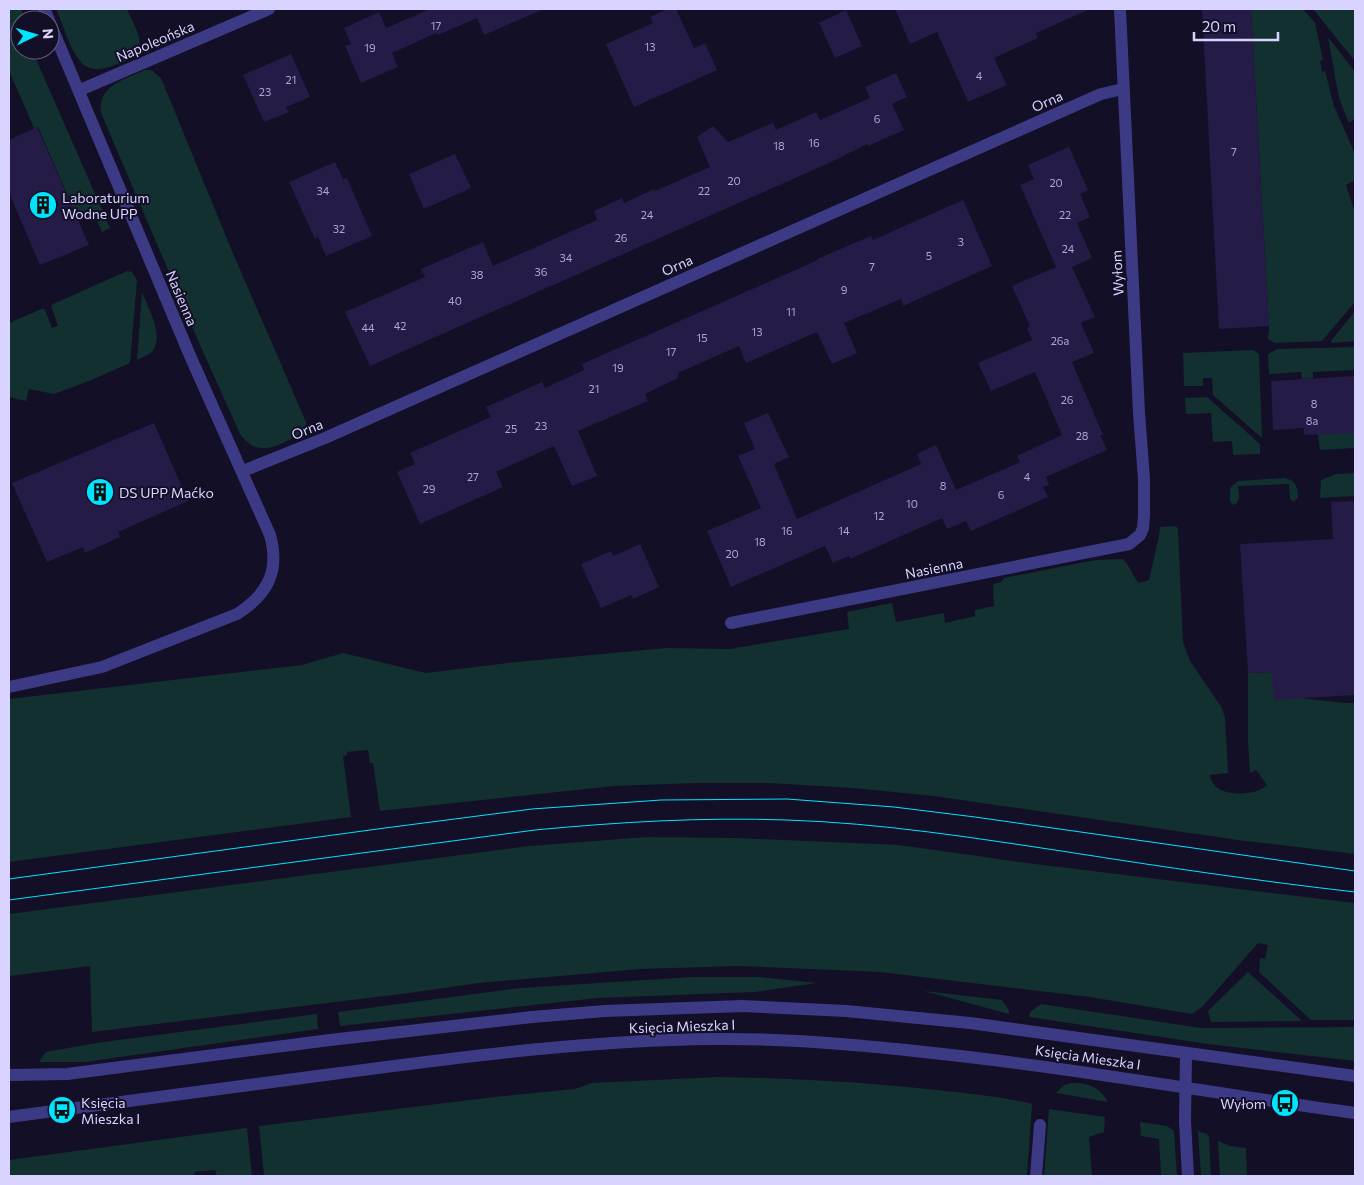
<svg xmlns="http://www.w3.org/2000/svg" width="1364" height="1185" font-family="Commissioner,sans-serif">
<rect width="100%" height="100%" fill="#130f26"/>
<g fill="#12302f">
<polygon points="9,9 21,9 25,20 20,20 20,25 16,27 20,29 20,50 32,50 110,228 102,232 93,211 77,217 38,127 34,128 10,73 9,73"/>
<path d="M56,9H127C131,20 143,37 139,49C137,57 108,69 99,69C92,70 85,67 81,62C70,50 63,24 56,9Z"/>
<polygon points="1251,9 1303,9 1315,23 1323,60 1320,61 1322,72 1325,71 1334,106 1355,154 1355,180 1346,185 1355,213 1355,302 1322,341 1275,343 1268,339 1269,328"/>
<polygon points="1313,9 1355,9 1355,61"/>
<polygon points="1328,37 1355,72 1355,118 1349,123 1339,98"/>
<path d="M145,70H151L161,78L232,251L306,422L305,432C282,443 259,461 240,434L201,347L101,113C97,86 125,79 145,70Z"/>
<polygon points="127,271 132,272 137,280 130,363 89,381 54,394 29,389 26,401 9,397 9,323 44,308 52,328 58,326 51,305"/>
<path d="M142,292C148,308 166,338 151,353C147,356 141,358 137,360Z"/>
<polygon points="1355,311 1355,341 1332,343 1331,341"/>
<polygon points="1355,347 1355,370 1313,372 1313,378 1302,379 1301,372 1269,374 1268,354 1277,349"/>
<polygon points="1253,350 1259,354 1262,438 1213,395 1212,378 1203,378 1203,386 1184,386 1183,353"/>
<polygon points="1207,397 1260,444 1260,454 1233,455 1232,441 1213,442 1211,413 1186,414 1185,398"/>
<polygon points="1355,425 1355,448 1320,450 1317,427"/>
<polygon points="1355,473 1355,496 1320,498 1321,480 1336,474"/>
<path d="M1285,478C1296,481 1298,487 1298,498L1293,502L1290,498L1289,484L1238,486L1239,499L1237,503L1233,505L1230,501V488L1238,481Z"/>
<path d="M1176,526L1178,529L1183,642L1190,661L1222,708L1225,718L1228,773L1210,775C1212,795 1241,796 1257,791C1260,790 1264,787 1267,785L1256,770L1250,773L1248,742V673L1272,672L1302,698L1344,703H1355V854L1238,840L934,796L853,788L769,783H697L614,786L380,811L373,763H370L368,750L347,752V755L343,756L351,817L9,862V699L302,665L343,653L426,673L517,662L666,648L730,649L849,629L847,612L892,603L896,622L944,613L945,623L975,616V610L994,606L993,584L1001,582L1004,578L1095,560L1123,559C1131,567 1132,576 1139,583L1149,580L1159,536L1160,527Z"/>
<polygon points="647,837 736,838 899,845 1027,863 1355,903 1355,1020 1311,1020 1259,972 1260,958 1265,959 1268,945 1258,943 1203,1006 1192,1014 1090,997 880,972 739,966 641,969 479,983 409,993 92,1032 90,966 9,976 9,914 529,846"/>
<polygon points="1248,972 1302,1021 1211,1022 1208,1011"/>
<polygon points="693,977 759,977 817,983 755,992 598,998 340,1026 338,1012 520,988"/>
<polygon points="924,991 1002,1000 1009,1010 1009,1014"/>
<polygon points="1041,1004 1201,1028 1355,1027 1355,1061 1208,1044 1029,1017 1030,1012"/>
<polygon points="317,1014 318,1029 85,1062 39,1062 46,1052 96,1043"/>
<path d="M718,1077C792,1078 865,1082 938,1090C970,1094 1001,1096 1032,1104L1027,1176H264L259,1126L494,1097L575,1089L592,1083Z"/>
<path d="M1071,1083C1087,1082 1100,1087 1108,1102L1056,1093L1064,1085Z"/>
<polygon points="1049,1109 1105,1117 1104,1132 1089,1137 1092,1176 1044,1176"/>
<polygon points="1140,1122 1167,1126 1174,1131 1177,1176 1161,1176 1159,1139 1141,1136"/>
<polygon points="247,1128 252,1176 217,1176 215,1170 194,1172 195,1176 9,1176 9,1160"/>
<polygon points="1198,1131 1207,1134 1209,1137 1211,1176 1201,1176"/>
<polygon points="1218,1141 1230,1146 1246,1148 1247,1176 1220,1176"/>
</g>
<g fill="#241b47">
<polygon points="430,9 544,9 484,35 477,18 438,35 436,33 392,53 398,67 361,83 345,46 351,44 344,28 379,12 386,28"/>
<polygon points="667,9 676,9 694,48 705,43 717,70 634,107 606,44 653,23 650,17"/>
<polygon points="895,9 1090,9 1036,33 1038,38 994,58 1007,85 968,102 937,32 910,44"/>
<polygon points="1202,9 1251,9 1269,326 1219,329"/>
<polygon points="846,10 862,46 835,58 819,23"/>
<polygon points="291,54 310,97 286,107 289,112 264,122 243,75"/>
<polygon points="896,73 907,97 892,104 904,130 868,146 867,144 827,164 370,366 345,312 425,277 421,269 483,242 493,266 597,220 594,211 622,198 624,203 654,189 655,191 710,167 697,137 713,126 728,142 773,123 776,130 816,112 820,120 870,98 865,87"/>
<polygon points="37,127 89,245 40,265 9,193 9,140"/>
<polygon points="1069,147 1088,190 1080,194 1090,217 1077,223 1092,258 1072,267 1095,317 1081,323 1094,353 1072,362 1103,435 1100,435 1107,450 1046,477 1049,485 1043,487 1048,497 971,531 966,521 947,529 942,518 850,559 849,556 833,563 825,546 731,587 707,531 761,508 738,456 755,449 744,423 768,413 789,457 774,464 797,519 921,464 917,454 936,445 956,490 1020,462 1017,456 1062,435 1035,372 991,391 978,363 1032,340 1027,328 1030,326 1012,286 1056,267 1020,185 1034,179 1028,165"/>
<polygon points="455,154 471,188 424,209 409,174"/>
<polygon points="335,162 343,179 347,178 372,236 326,256 318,237 315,239 289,182"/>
<polygon points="963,200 992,266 903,306 901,299 844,323 857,353 832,364 817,332 746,363 739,346 678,373 678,378 645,394 648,401 578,431 597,476 572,486 554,446 496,472 503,487 420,524 397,472 415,464 410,453 491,417 486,407 542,382 545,388 584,370 582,364 648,335 818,260 817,259 845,247 871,236 873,240"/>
<polygon points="1355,376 1355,433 1304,435 1304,428 1273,430 1271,381"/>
<polygon points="154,423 188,501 118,532 120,537 85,553 83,547 47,562 12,483"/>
<polygon points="1355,501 1355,695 1274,700 1272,672 1248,673 1240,544 1333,539 1331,502"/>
<polygon points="640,544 659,587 633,599 631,595 601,608 581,564 611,551 613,556"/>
</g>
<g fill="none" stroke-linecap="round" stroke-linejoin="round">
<g stroke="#3d3a85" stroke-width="12">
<polyline points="44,9 49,20"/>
<polyline points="80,90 269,9"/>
<polyline points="243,471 325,438 1101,94 1123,89"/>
<polyline points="731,623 1129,544 1140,535 1143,528 1144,515 1144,479 1139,413 1120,9"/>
<path d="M9,687L102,667L237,614C268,594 280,571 270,535L191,358L50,23"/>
<polyline points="1186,1054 1185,1121 1188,1176"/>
<polyline points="9,1075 67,1074 330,1040 532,1017 605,1011 742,1006 846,1011 970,1023 1355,1076"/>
<path d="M9,1117C119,1102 229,1088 340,1073C463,1057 588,1040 713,1039C783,1038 854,1044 924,1052C1068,1067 1211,1093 1355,1113"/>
<polyline points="1036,1176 1040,1125"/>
</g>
<g stroke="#00e5ff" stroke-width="1">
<polyline points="9,879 385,828 532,809 661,800 787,799 894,807 975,817 1355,871"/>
<path d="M9,900L535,830C619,822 703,817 787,820C881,823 975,838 1068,852C1163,867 1259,881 1355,892"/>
</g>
</g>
<defs>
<symbol id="building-disc" viewBox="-11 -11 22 22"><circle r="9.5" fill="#00e5ff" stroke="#130f26"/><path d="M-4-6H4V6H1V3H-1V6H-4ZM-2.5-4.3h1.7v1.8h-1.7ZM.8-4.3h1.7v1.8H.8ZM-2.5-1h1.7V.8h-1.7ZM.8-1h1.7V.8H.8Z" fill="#111"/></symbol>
<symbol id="bus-disc" viewBox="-11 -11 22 22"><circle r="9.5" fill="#00e5ff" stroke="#130f26"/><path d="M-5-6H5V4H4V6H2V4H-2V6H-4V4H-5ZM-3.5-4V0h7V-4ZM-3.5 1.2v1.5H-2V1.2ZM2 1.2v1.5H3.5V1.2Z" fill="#111"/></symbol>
</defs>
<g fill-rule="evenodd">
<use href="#building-disc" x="27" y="189" width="32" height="32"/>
<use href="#building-disc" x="84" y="476" width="32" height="32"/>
<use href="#bus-disc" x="1269" y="1087" width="32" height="32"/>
<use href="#bus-disc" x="46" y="1094" width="32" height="32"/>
</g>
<g text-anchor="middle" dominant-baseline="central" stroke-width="4" stroke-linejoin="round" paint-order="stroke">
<g font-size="11" fill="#aca6d1">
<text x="436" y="25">17</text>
<text x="650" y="46">13</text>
<text x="370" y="47">19</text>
<text x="979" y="75">4</text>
<text x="291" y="79">21</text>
<text x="265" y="91">23</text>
<text x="877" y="118">6</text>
<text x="814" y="142">16</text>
<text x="779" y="145">18</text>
<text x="1234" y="151">7</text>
<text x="734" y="180">20</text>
<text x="1056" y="182">20</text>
<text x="323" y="190">34</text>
<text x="704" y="190">22</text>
<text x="647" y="214">24</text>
<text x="1065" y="214">22</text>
<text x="339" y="228">32</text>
<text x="621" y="237">26</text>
<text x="961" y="241">3</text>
<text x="1068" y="248">24</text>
<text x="929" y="255">5</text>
<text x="566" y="257">34</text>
<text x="872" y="266">7</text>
<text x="541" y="271">36</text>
<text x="477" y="274">38</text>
<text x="844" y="289">9</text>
<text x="455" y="300">40</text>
<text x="791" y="311">11</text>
<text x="400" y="325">42</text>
<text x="368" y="327">44</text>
<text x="757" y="331">13</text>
<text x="702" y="337">15</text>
<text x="1060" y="340">26a</text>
<text x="671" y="351">17</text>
<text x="618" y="367">19</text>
<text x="594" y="388">21</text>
<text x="1067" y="399">26</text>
<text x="1314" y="403">8</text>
<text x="1312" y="420">8a</text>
<text x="541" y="425">23</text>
<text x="511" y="428">25</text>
<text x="1082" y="435">28</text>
<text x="473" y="476">27</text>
<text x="1027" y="476">4</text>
<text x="943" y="485">8</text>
<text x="429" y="488">29</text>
<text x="1001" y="494">6</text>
<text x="912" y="503">10</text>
<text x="879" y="515">12</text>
<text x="787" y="530">16</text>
<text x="844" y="530">14</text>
<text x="760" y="541">18</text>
<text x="732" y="553">20</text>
</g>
<g font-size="14" fill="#d9d4ff" stroke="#130f26">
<text transform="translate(155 41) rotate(-23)">Napoleońska</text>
<text transform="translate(1047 101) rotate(-24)">Orna</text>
<text transform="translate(677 265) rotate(-24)">Orna</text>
<text transform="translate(1117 273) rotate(-93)">Wyłom</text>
<text transform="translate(182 298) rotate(67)">Nasienna</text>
<text transform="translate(307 429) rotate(-22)">Orna</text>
<text transform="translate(934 568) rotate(-11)">Nasienna</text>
<text transform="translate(682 1026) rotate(-2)">Księcia Mieszka I</text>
<text transform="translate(1088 1057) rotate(8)">Księcia Mieszka I</text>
</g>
<g font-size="14" fill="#d9d4ff" stroke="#130f26" text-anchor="start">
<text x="62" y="197">Laboraturium<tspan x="62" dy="16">Wodne UPP</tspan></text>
<text x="119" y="492">DS UPP Maćko</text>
<text x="81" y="1102">Księcia<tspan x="81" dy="16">Mieszka I</tspan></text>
<text x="1266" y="1103" text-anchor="end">Wyłom</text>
</g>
</g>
<rect width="1364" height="1185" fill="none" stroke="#d9d4ff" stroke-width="20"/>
<g transform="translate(35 35) rotate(85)"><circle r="24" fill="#130f26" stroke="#625e7d"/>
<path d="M0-4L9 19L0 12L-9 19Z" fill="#00e5ff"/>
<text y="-8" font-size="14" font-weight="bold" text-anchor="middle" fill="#d9d4ff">N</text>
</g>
<path d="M1194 32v8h84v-8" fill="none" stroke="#d9d4ff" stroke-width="2.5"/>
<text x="1202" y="32" font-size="15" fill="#d9d4ff" stroke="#130f26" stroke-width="4" paint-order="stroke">20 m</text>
</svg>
